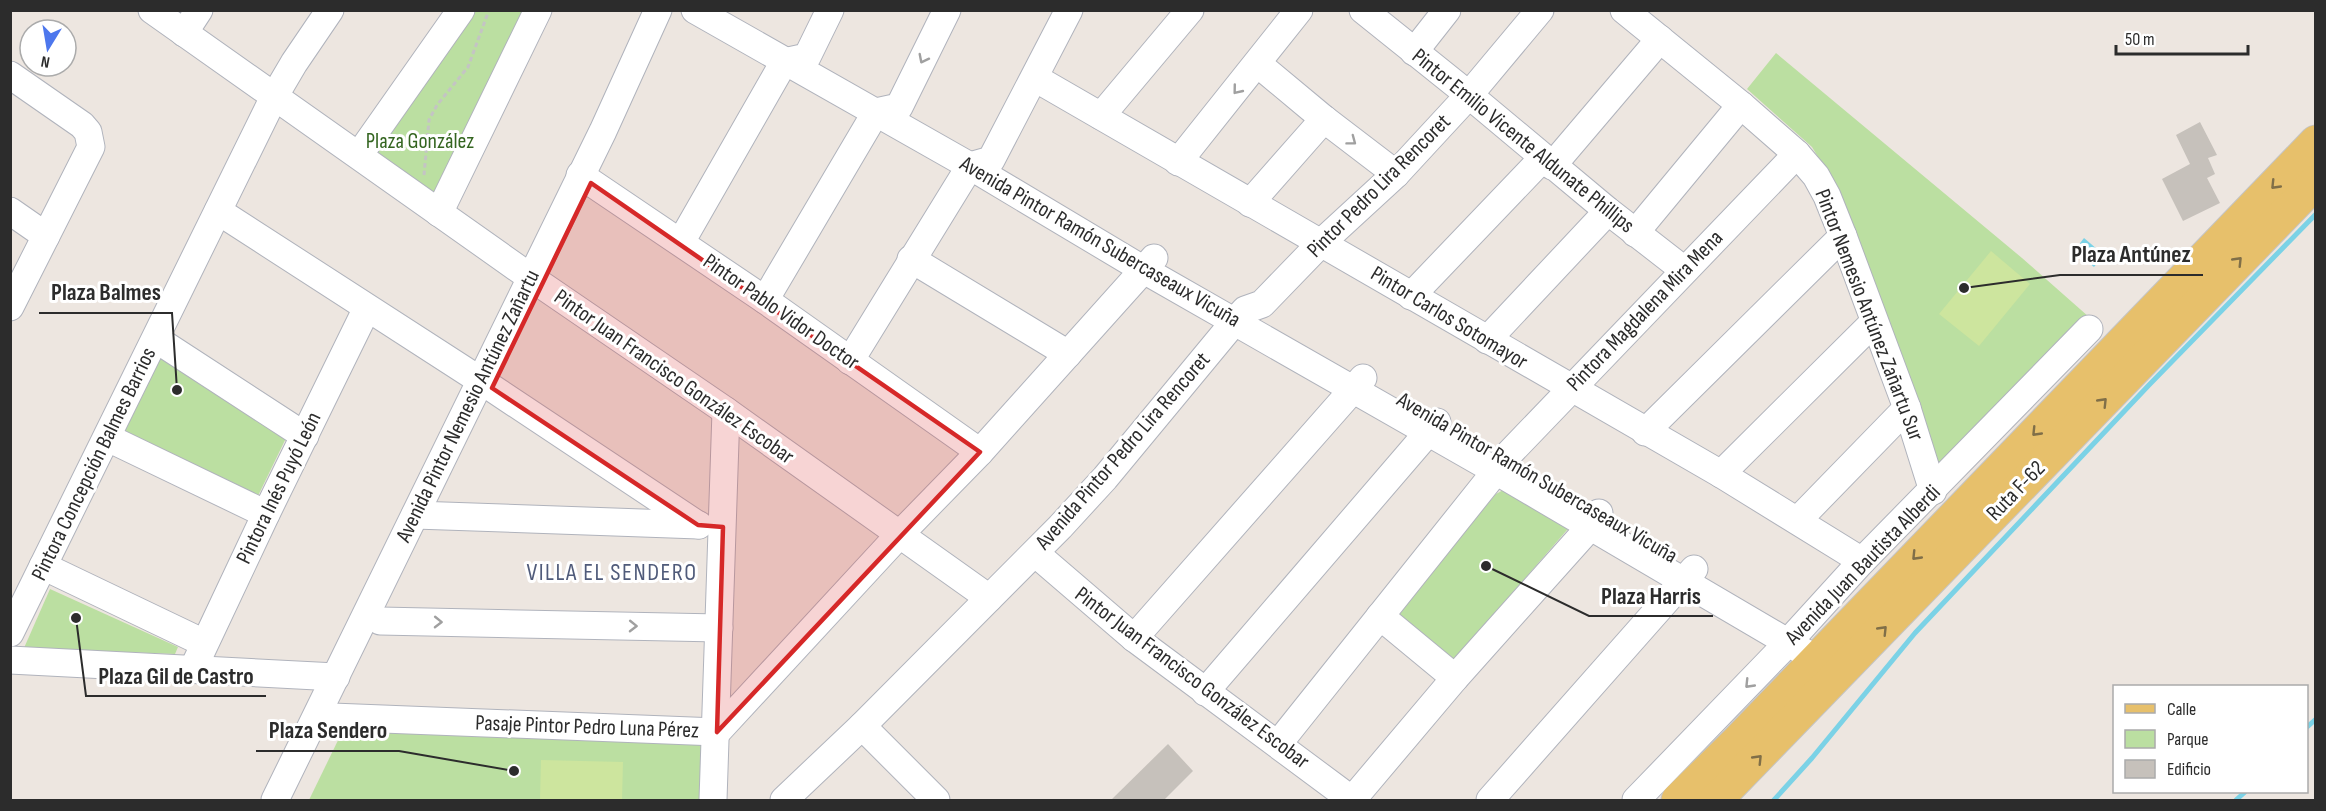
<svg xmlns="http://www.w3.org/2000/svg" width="2326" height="811" font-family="'Sofia Sans Condensed',sans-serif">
<rect width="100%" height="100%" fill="#ede6e0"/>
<g fill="#bbdfa1">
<polygon points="466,11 525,11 436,199 366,150"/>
<polygon points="1776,53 2022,258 2089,317 1941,472 1835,185 1812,147 1747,89"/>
<polygon points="155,347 288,434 256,500 114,433"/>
<polygon points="1505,489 1567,527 1567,530 1454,660 1398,614 1408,597 1496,494"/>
<polygon points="50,589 178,647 175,654 24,648"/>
<polygon points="343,730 705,742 704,800 309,800"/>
</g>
<g fill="#cde59e">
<polygon points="1991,251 2030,284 1979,346 1939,314"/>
<polygon points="541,760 623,762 622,800 540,800"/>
</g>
<polygon fill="#7bd2e6" points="2084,238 2104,255 2094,267 2074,251"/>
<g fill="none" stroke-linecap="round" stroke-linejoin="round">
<g stroke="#7bd2e6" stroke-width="5">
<polyline points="2306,728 2316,719"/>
<polyline points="1774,800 1812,758 1915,633 2149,385 2316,214"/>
<polyline points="2236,800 2245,792"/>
</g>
</g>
<g fill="#c6c1bb">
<polygon points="2200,122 2217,155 2208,158 2215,174 2207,178 2220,203 2183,221 2162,179 2190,164 2176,135"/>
<polygon points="1168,744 1193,771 1163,801 1110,801"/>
</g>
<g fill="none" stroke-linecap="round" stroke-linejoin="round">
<defs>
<g id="minor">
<polyline points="152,10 530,277 726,411 989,598"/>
<polyline points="695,10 970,166 1144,270 1496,471 1816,659 1835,668"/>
<polyline points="1363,10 1469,95 1608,211 1684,270"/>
<polyline points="1624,10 1741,105 1797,154 1816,176 1827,196 1843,236 1907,408 1933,491"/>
<polyline points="184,33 199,10"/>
<polyline points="1414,52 1447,10"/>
<polyline points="1258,64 1324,119 1396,174"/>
<polyline points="10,75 82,125 88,132 91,147 10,307"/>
<polyline points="1035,78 1721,474 1862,561"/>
<polyline points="1101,116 1190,10"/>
<polyline points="359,155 461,10"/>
<polyline points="1178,162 1299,10"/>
<polyline points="1552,166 1660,39"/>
<polyline points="580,175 765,300 980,452"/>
<polyline points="1250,203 1324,119"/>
<polyline points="10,211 46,236"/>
<polyline points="218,211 492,388 698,525"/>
<polyline points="439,213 538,10"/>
<polyline points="1635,233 1741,105"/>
<polyline points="681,242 784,62 807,57 830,10"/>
<polyline points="911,259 1068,354"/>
<polyline points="1411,296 1543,158"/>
<polyline points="765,300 876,112 899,107 947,10"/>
<polyline points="156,339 305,436"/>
<polyline points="1487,340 1608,211"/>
<polyline points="850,361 970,166 991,160 1069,10"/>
<polyline points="1645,432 1843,236"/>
<polyline points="108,438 266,514"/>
<polyline points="1721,474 1874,322"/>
<polyline points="415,515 699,525"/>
<polyline points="1798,520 1907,408"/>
<polyline points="1035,553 1134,638 1352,800"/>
<polyline points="43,566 204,643"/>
<polyline points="1380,616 1455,678"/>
<polyline points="380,621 719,628"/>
<polyline points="10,633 274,97 294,63 330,10"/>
<polyline points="1134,638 1363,378"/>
<polyline points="10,660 336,677"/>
<polyline points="193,669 266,514 367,308"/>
<polyline points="1205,692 1437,422"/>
<polyline points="332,717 717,732 900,534 980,452 1154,258"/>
<polyline points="862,726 936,800"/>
<polyline points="1278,744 1496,471 1503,460 1797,154"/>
<polyline points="275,800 603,131 658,10"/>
<polyline points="713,800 726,411"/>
<polyline points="784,800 862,726 1060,527 1105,478 1235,321 1245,310 1262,304 1322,242 1396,174 1469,95 1540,10"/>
<polyline points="1352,800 1455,678 1590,527 1599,513"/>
<polyline points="1490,800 1694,569"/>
<polyline points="1636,800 1781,650 1862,561 2089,329"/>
</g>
<g id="major">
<polyline points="1678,800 1738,741 2316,142"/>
<polyline points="1716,800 2316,182"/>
</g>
</defs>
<use href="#minor" stroke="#b0b3bc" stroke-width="29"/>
<use href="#major" stroke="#c4c4c4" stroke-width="35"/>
<polyline stroke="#c4c4c4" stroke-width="3" stroke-dasharray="4.5 3" stroke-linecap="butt" points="424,175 429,120 437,105 468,67 489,10"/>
<use href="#minor" stroke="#fff" stroke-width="27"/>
<use href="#major" stroke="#e7c06b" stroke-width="33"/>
</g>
<defs><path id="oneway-chevron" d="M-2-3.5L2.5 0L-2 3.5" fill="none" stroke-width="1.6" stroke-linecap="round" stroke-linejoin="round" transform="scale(1.5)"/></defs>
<g stroke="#a0a0a0">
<use href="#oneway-chevron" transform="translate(923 59) rotate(117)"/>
<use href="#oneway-chevron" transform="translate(1237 90) rotate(129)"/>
<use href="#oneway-chevron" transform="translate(1352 141) rotate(37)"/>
<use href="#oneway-chevron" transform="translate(438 622) rotate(1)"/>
<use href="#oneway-chevron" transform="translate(633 626) rotate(1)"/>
<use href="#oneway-chevron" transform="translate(1749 684) rotate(134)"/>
</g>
<g stroke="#806f48">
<use href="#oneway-chevron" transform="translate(2275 185) rotate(134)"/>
<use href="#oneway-chevron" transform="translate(2238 261) rotate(-46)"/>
<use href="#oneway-chevron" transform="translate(2103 402) rotate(-46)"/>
<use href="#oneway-chevron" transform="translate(2036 432) rotate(134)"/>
<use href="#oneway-chevron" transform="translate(1916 556) rotate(134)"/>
<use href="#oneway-chevron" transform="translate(1883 630) rotate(-46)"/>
<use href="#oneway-chevron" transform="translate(1758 759) rotate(-46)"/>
</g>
<path fill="#d62828" fill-opacity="0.2" stroke="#d62828" stroke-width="4.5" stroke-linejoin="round" d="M591,183L980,452L717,732L723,527L698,525L492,388Z"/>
<g text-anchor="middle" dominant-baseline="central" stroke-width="6" stroke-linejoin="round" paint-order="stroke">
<g font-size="22" fill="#346520" stroke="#fff">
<text x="420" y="141">Plaza González</text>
</g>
<g font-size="22" fill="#2c2c2c" stroke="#fff">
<text transform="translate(1523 141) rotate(39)">Pintor Emilio Vicente Aldunate Phillips</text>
<text transform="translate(1379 186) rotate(-45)">Pintor Pedro Lira Rencoret</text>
<text transform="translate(1100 242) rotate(30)">Avenida Pintor Ramón Subercaseaux Vicuña</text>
<text transform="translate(1645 311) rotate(-46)">Pintora Magdalena Mira Mena</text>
<text transform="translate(781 312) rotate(35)">Pintor Pablo Vidor Doctor</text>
<text transform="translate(1869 315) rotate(69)">Pintor Nemesio Antúnez Zañartu Sur</text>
<text transform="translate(1449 318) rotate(31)">Pintor Carlos Sotomayor</text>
<text transform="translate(674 377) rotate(35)">Pintor Juan Francisco González Escobar</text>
<text transform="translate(468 406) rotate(-64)">Avenida Pintor Nemesio Antúnez Zañartu</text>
<text transform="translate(1123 451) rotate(-49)">Avenida Pintor Pedro Lira Rencoret</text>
<text transform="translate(94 464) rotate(-64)">Pintora Concepción Balmes Barrios</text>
<text transform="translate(1537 478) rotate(30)">Avenida Pintor Ramón Subercaseaux Vicuña</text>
<text transform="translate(279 488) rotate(-64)">Pintora Inés Puyó León</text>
<text transform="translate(2016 491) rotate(-46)">Ruta F-62</text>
<text transform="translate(1863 565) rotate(-46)">Avenida Juan Bautista Alberdi</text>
<text transform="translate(1192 678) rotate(37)">Pintor Juan Francisco González Escobar</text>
<text transform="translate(587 727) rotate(2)">Pasaje Pintor Pedro Luna Pérez</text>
</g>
<g font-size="24" letter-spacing="1.5" fill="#505b7a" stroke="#fff">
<text x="612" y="572">VILLA EL SENDERO</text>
</g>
</g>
<path fill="none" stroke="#2c2c2c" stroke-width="2" d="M1964 288L2060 275H2203M177 390L172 313H39M1486 566L1589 616H1713M76 618L86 696H266M514 771L399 751H256"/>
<g fill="#2c2c2c" stroke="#fff" stroke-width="2">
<circle cx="1964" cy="288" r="6"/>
<circle cx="177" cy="390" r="6"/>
<circle cx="1486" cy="566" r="6"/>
<circle cx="76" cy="618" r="6"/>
<circle cx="514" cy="771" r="6"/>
</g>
<g font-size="24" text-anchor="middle" font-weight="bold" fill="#2c2c2c" stroke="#fff" stroke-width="6" stroke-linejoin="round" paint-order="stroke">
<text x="2131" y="262">Plaza Antúnez</text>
<text x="106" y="300">Plaza Balmes</text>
<text x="1651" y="604">Plaza Harris</text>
<text x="176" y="684">Plaza Gil de Castro</text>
<text x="328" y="738">Plaza Sendero</text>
</g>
<rect width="2326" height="811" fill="none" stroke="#2c2c2c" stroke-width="24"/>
<rect x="2113" y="685" width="195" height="108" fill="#ffffff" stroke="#ababab" stroke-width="1.5"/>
<rect x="2125" y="704" width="30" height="9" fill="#e7c06b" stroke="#ababab" stroke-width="1.5"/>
<text x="2167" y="715" font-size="18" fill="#2c2c2c">Calle</text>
<rect x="2125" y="730" width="30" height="18" fill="#bbdfa1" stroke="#ababab" stroke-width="1.5"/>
<text x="2167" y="745" font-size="18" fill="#2c2c2c">Parque</text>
<rect x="2125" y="760" width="30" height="18" fill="#c6c1bb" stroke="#ababab" stroke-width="1.5"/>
<text x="2167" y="775" font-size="18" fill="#2c2c2c">Edificio</text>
<g transform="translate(48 48) rotate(191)"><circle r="28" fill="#ffffff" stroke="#ababab" stroke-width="1.5"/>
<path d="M0-4.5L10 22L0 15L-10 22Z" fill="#4d77ed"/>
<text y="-9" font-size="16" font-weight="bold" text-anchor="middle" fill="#2c2c2c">N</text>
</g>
<path d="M2116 45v9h132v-9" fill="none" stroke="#2c2c2c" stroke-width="3"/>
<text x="2125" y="45" font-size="18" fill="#2c2c2c" stroke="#ffffff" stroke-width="4.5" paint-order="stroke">50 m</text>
</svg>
